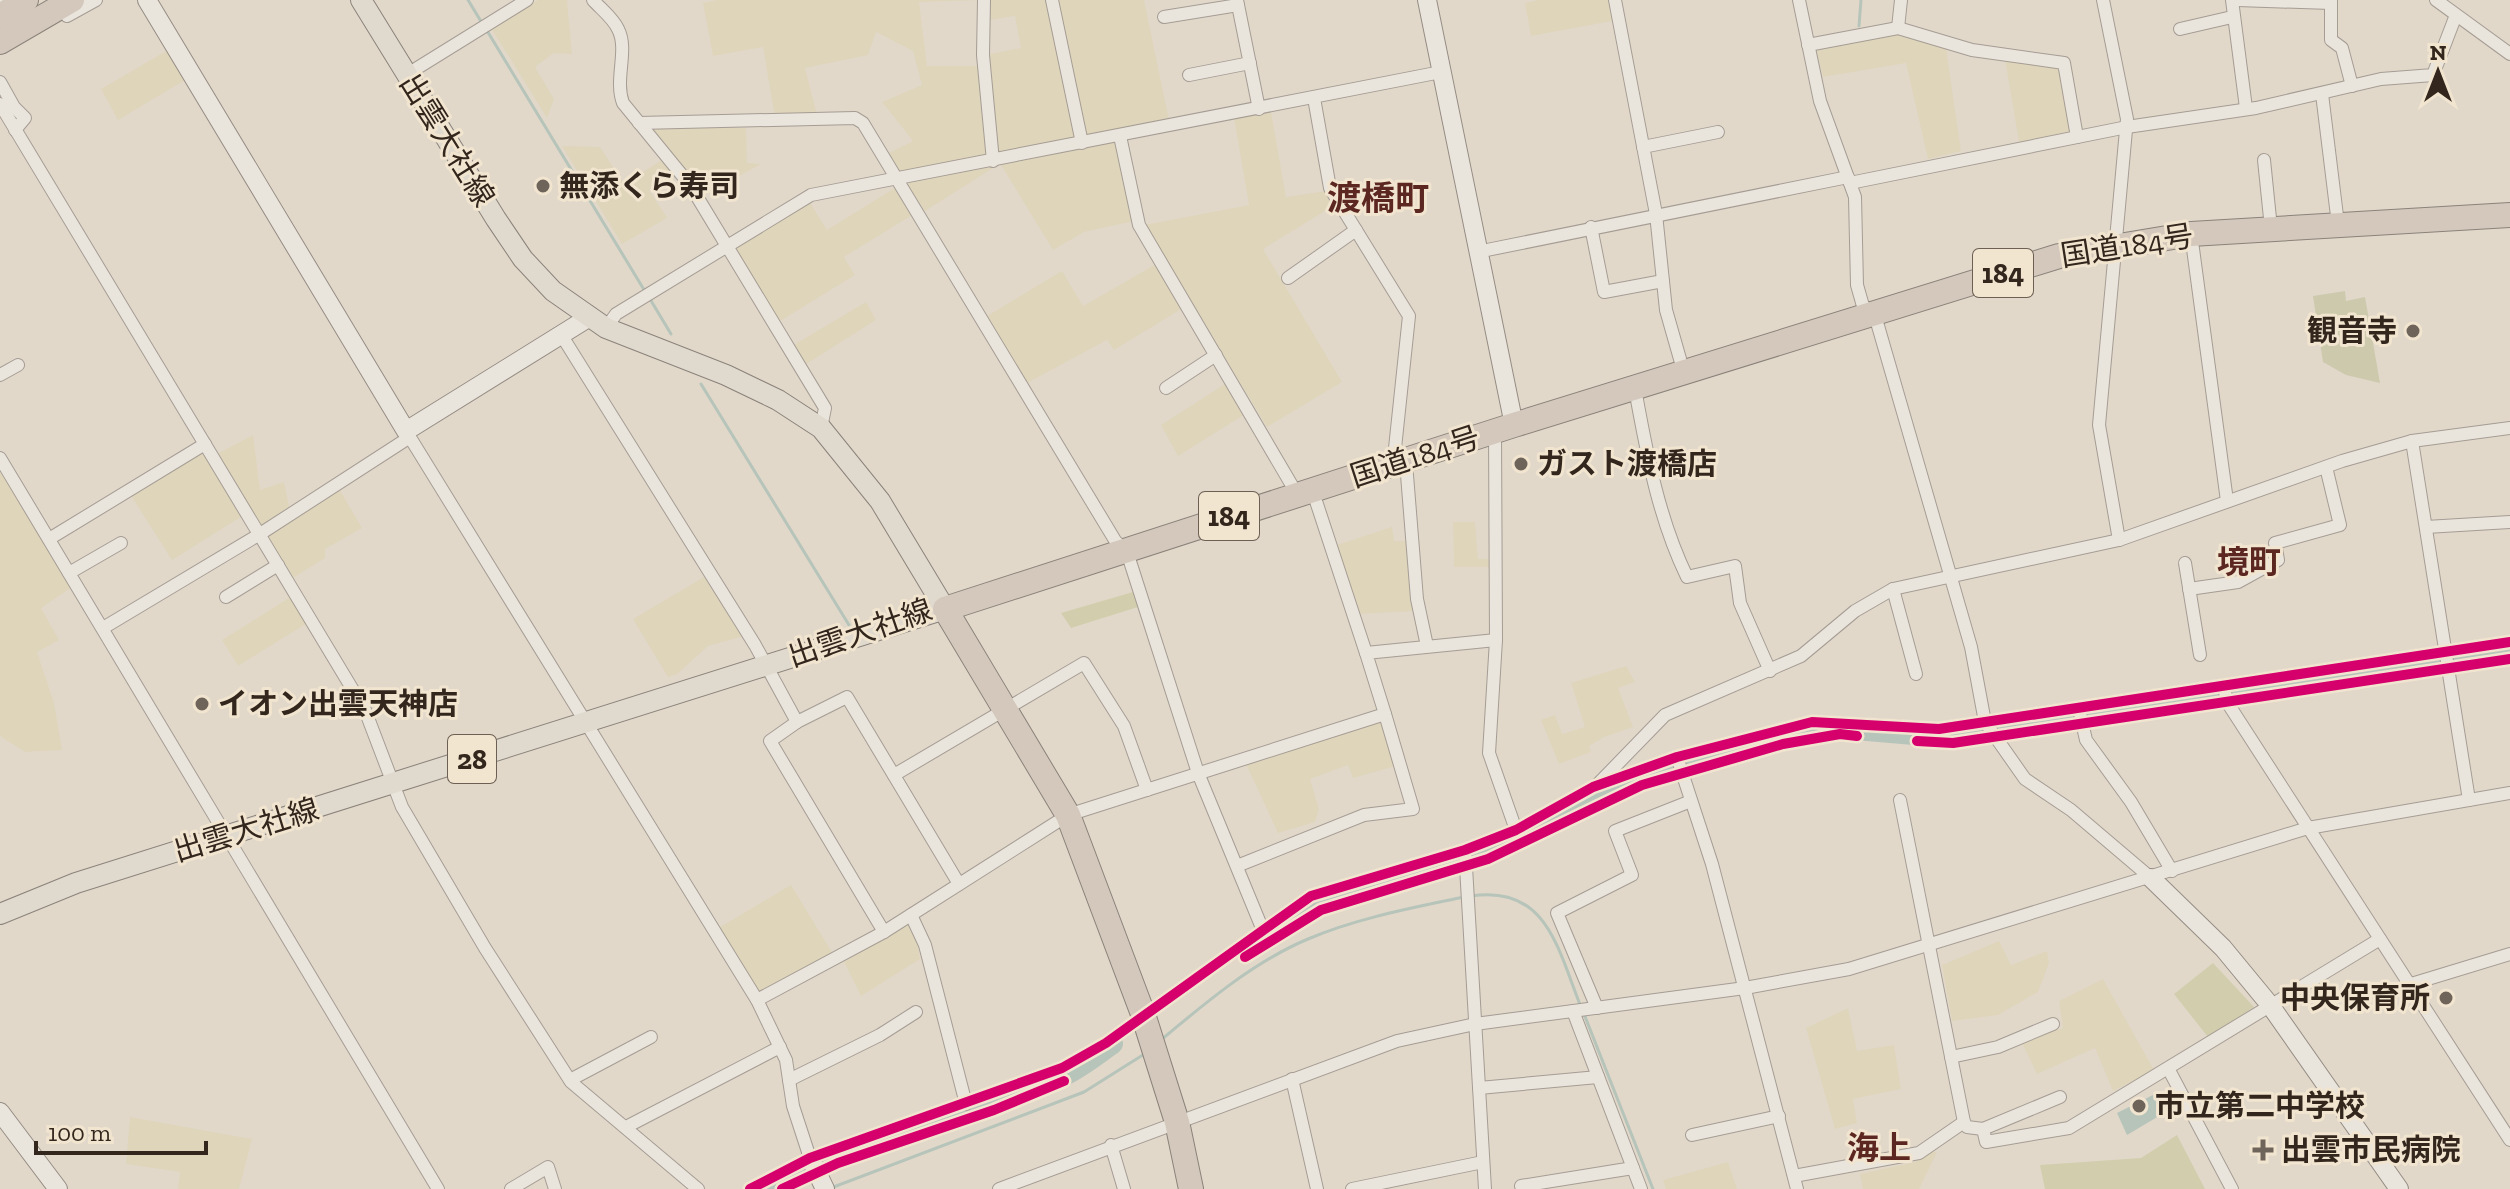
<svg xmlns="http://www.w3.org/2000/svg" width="2510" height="1189" font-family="'Zilla Slab','Noto Sans JP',serif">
<rect width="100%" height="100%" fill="#e1d8ca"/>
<g fill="#dfd5bb">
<polygon points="538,0 567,0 572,54 554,53 535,67 554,99 547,118 491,28"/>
<polygon points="717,0 980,0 919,2 927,66 980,66 988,157 901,173 889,153 913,141 882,102 922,85 913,51 876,32 868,55 805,68 817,115 775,118 763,47 713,56 703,3"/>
<polygon points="991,0 1049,0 1076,140 998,155 990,54 1021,48 1015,16 990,20"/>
<polygon points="1057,0 1144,0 1169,120 1085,138"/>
<polygon points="1539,0 1609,0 1612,21 1531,36 1525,3"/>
<polygon points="1899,34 1946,48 1961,151 1928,159 1906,63 1823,77 1816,48"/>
<polygon points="168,50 185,80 118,120 101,89"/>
<polygon points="2005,59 2059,68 2073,134 2019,142"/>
<polygon points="1271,112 1286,197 1326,191 1335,205 1263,249 1342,382 1267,427 1144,225 1249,205 1234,118"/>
<polygon points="649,126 746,128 747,163 761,164 701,197"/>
<polygon points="1118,140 1134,221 1084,232 1053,250 1001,165"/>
<polygon points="562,146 600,147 624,184 662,160 673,175 649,190 667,218 622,244"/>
<polygon points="996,166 925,211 908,185 911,181"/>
<polygon points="898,186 914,214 844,257 855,275 777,323 732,249 809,201 827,230"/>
<polygon points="1158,263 1183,308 1114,350 1107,340 1027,383 987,316 1062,271 1083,306"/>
<polygon points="866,302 876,320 803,366 792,346"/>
<polygon points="1228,382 1247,413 1178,456 1161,425"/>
<polygon points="253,435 260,490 284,482 289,507 260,527 217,454"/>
<polygon points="202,450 241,517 172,560 130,494"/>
<polygon points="0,467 72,587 41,608 59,640 37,652 54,703 62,750 25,752 0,736"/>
<polygon points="339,489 362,528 325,549 325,558 293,578 267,538 270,529"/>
<polygon points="1453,522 1475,522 1478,559 1493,559 1493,567 1454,567"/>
<polygon points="1392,527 1394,541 1407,541 1417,611 1358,614 1337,545"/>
<polygon points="704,577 744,636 708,646 677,674 668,677 633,619"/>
<polygon points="292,596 309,622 238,666 222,640"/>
<polygon points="1626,666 1635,682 1618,688 1633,727 1604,737 1589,746 1591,752 1559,764 1541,720 1555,715 1562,734 1585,727 1571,683"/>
<polygon points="1383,719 1396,766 1353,778 1348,765 1310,779 1319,809 1315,822 1278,833 1246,764"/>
<polygon points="791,885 833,954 759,996 717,929"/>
<polygon points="907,923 916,936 920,959 861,996 844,962"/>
<polygon points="1999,941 2011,965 2047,951 2049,963 2038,992 1998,1015 1952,1021 1942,965"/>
<polygon points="2103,979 2154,1070 2113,1091 2095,1048 2037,1074 2021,1041 2063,1028 2059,1001"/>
<polygon points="1848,1008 1857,1051 1894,1045 1901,1089 1853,1099 1857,1123 1835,1129 1806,1028"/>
<polygon points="130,1117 252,1139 239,1189 178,1189 180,1172 126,1164"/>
<polygon points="1928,1152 1937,1152 1919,1189 1863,1189 1860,1174 1915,1162"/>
<polygon points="1728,1162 1737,1189 1666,1189 1663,1180"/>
</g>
<g fill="#d2cead">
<polygon points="1133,592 1138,607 1071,628 1061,613"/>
<polygon points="2213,963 2254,1007 2208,1037 2174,994"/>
<polygon points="2177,1135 2205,1189 2045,1189 2040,1165 2141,1158"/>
</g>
<polygon fill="#ccc9ad" points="2345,291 2346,301 2365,297 2380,383 2346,375 2323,362 2313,296"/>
<polygon fill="#b6c4ba" points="2153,1095 2164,1113 2127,1135 2117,1113"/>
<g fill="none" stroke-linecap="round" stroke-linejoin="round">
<g stroke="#b6c4ba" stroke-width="3">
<polyline points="468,0 482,23"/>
<polyline points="1859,26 1861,0"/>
<polyline points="486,29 646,293"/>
<polyline points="650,299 671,334"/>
<polyline points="701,384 849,625"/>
<path d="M1471,896C1547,884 1558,950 1581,1007"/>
<polyline points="1584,1014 1653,1189"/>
<path d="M1161,1040C1205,1003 1255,961 1308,939C1357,918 1412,908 1464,897"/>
<polyline points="831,1188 1084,1092 1146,1053"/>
</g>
<g stroke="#b6c4ba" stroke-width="20">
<polyline points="1251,945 1319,905 1457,863 1635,780 1693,761 1804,731 1844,729 1914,735 1976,732 2510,652"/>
<path d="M769,1189C859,1134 967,1122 1062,1077C1080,1069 1097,1055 1113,1044"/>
</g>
<defs>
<g id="street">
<path d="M593,0C601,9 613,18 618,29C629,50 614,79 623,103L690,185L825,408L821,428"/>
<polyline points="984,0 983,55 993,161"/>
<polyline points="1052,0 1082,143"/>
<polyline points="1237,0 1259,109"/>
<polyline points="1615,0 1656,214 1666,310 1684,373"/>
<polyline points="1799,0 1820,101 1855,197 1857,285 1863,306 1874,312 1971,647 1985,722 2025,779 2071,810 2151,878"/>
<polyline points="2103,0 2127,119 2099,425 2119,540"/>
<polyline points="2232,0 2246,108"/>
<polyline points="2237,0 2331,3"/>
<polyline points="2331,0 2331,40 2342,48 2352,86"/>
<polyline points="2436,0 2510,54"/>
<polyline points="0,1 2,0"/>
<polyline points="67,16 96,0"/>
<polyline points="1164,17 1238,5"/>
<polyline points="1898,28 1901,0"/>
<polyline points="2180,29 2232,17"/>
<polyline points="1808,45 1898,28 1972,50 2064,63 2077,137"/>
<polyline points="406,75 527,0"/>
<polyline points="1189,75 1250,63"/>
<polyline points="0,82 14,107 25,118 15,130"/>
<polyline points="2322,94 2338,224"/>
<polyline points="1314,98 1330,188 1409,316 1395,448 1407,475 1417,599 1427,646"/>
<polyline points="0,104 365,710 402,807 485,948 571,1082 698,1189"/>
<polyline points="639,123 855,118 863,123 1116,542 1126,549 1198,773 1262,928"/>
<polyline points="1120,136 1139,225 1297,494"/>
<polyline points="1643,147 1718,132"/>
<polyline points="2264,160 2271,228"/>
<polyline points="1850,183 2127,127 2256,108 2381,79 2433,75 2456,15"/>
<polyline points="1591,227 1604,292 1663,281"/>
<polyline points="2191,234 2227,501"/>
<polyline points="1477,252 1848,177"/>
<polyline points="1288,278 1356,230"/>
<polyline points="606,328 616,314 811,195 1441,72"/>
<polyline points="562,336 755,645 797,722"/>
<polyline points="0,375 18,365"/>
<polyline points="1166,388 1216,355"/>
<path d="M1635,389C1647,454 1658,517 1687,577L1735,566L1740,603L1770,671"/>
<polyline points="406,431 757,1000 786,1060 793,1106 810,1158"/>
<polyline points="1495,431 1496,640 1489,753 1516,830"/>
<polyline points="2412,441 2469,800"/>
<polyline points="0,458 438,1189"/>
<polyline points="1312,489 1366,653"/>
<polyline points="2426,527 2510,522"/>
<polyline points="49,539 205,444"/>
<polyline points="2185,563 2200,655"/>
<polyline points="69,573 121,543"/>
<polyline points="1893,589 1916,674"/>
<polyline points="2189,589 2238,582 2278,560 2275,543 2340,525 2326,467"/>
<polyline points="226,597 278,565"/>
<polyline points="103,628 260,534 410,437"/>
<polyline points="2224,687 2227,702 2510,1140"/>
<polyline points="2079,709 2086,740 2131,802 2172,871"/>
<polyline points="1677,757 1712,864 1797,1189"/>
<polyline points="894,775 1084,663 1124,726 1147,790"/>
<polyline points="1599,783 1665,715 1801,656 1855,611 1893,589 2119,540 2342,461 2412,441 2510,428"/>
<polyline points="1900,800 1964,1122 1967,1127 1983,1129 1986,1142 2069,1128 2380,939"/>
<polyline points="1465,850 1485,1189"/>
<polyline points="1237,866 1364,815 1413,809 1385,714"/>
<polyline points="911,915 925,945 966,1104"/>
<polyline points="884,932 770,741 797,722 847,697 959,884"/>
<polyline points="2408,985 2510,954"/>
<polyline points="757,1000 884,932 1068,815 1385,714 1366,653 1496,640"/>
<polyline points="1597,1008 1557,913 1632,875 1615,831 1691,801"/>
<polyline points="1573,1011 1641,1189"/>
<polyline points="1951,1057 1998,1047 2053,1024"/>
<polyline points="2169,1070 2232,1189"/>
<polyline points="1292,1079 1317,1189"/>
<polyline points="570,1080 651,1037"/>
<polyline points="789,1080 880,1035 916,1012"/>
<polyline points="1479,1088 1598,1077"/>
<polyline points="626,1127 780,1047"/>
<polyline points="1983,1129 2060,1097"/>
<polyline points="1692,1135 1779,1116"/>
<polyline points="1111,1145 1124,1189"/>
<polyline points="1794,1176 1919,1153 1964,1122"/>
<polyline points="1521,1186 1633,1168"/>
<polyline points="511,1189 548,1167 555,1189"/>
<polyline points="750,1189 810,1158 1062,1068 1106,1043 1311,896 1465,850 1516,830 1593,787 1677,757 1812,722 1939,729 2510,642"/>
<polyline points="999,1189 1397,1041 1475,1024 1745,988 1849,969 2308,828 2510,793"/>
<polyline points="1352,1189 1483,1162"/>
</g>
<g id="secondary">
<polyline points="147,0 406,431 588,318"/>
<polyline points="1427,0 1514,425"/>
<polyline points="2151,878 2223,948 2270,1005 2399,1189"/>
<polyline points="0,1112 58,1189"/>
<polyline points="810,1158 825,1189"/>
</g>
<polyline id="primary" points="0,914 76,883 945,609 880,501 821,428 778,400 726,375 606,328 553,291 523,259 496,219 361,0"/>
<g id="highway">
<polyline points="0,16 26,0"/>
<polyline points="0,42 72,0"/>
<polyline points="1191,1189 1177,1122 1143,1014 1068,815 945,609 1514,425 2059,256 2191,234 2510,215"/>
</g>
</defs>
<use href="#street" stroke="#a59d94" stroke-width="14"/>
<use href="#secondary" stroke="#958d84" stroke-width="20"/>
<use href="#primary" stroke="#8b837a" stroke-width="22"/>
<use href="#highway" stroke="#8b837a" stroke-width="26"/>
<use href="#street" stroke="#e9e4dc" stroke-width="12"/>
<use href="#secondary" stroke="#e9e4dc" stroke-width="18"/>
<use href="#primary" stroke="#e0d9ce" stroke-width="20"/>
<use href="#highway" stroke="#d3c8bb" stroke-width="24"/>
<defs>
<g id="cycleway">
<polyline points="1917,741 1953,743 2510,659"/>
<polyline points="1245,957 1321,910 1488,859 1642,785 1783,744 1840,734 1857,736"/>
<polyline points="750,1189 810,1158 1062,1068 1106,1043 1311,896 1465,850 1516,830 1593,787 1677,757 1812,722 1939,729 2510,642"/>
<polyline points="782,1189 838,1163 994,1110 1064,1081"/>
</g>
</defs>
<use href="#cycleway" stroke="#f2e5d0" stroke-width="15"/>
<use href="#cycleway" stroke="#d6006c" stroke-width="10"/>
</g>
<g fill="#6f645a" stroke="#f2e5d0" stroke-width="3">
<circle cx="543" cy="186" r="8"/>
<circle cx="2413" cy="331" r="8"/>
<circle cx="1521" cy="464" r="8"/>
<circle cx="202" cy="704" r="8"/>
<circle cx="2446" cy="998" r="8"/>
<circle cx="2139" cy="1106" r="8"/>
<path d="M2259 1138h8v8h8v8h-8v8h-8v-8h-8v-8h8z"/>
</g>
<g text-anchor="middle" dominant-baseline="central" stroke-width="6" stroke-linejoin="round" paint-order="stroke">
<g fill="#f2e5d0" stroke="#6c5f53" stroke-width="2">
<rect x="1973" y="249" width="60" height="48" rx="6"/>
<rect x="1199" y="492" width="60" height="48" rx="6"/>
<rect x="448" y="735" width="48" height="48" rx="6"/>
</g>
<g font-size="28" font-weight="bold" fill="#32261d">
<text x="2003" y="273">184</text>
<text x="1229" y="516">184</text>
<text x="472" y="759">28</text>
</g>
<g font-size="30" fill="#32261d" stroke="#f2e5d0">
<text transform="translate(447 140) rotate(58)">出雲大社線</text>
<text transform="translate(2127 246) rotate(-9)">国道184号</text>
<text transform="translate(1415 457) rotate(-18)">国道184号</text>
<text transform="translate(860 633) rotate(-19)">出雲大社線</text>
<text transform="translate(246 830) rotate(-17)">出雲大社線</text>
</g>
<g font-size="30" font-weight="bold" fill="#32261d" stroke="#f2e5d0" text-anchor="start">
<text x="559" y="186">無添くら寿司</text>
<text x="2397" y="331" text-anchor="end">観音寺</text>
<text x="1537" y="464">ガスト渡橋店</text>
<text x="218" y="704">イオン出雲天神店</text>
<text x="2430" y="998" text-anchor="end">中央保育所</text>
<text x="2155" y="1106">市立第二中学校</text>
<text x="2281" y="1150">出雲市民病院</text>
</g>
<g font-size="32" font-weight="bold" fill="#5b2720" stroke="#f2e5d0">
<text x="2249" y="562">境町</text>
<text x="1879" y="1148">海上</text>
</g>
<g font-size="34" font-weight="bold" fill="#5b2720" stroke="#f2e5d0">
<text x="1378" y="198">渡橋町</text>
</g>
</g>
<g transform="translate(2438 72)" stroke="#f2e5d0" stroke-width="6" paint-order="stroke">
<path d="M0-6L14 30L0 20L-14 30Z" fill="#32261d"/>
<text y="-12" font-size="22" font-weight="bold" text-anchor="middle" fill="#32261d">N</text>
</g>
<path d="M36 1141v12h170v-12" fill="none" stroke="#32261d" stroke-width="4"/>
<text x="48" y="1141" font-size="24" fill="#32261d" stroke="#f2e5d0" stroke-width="6" paint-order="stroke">100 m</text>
</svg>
